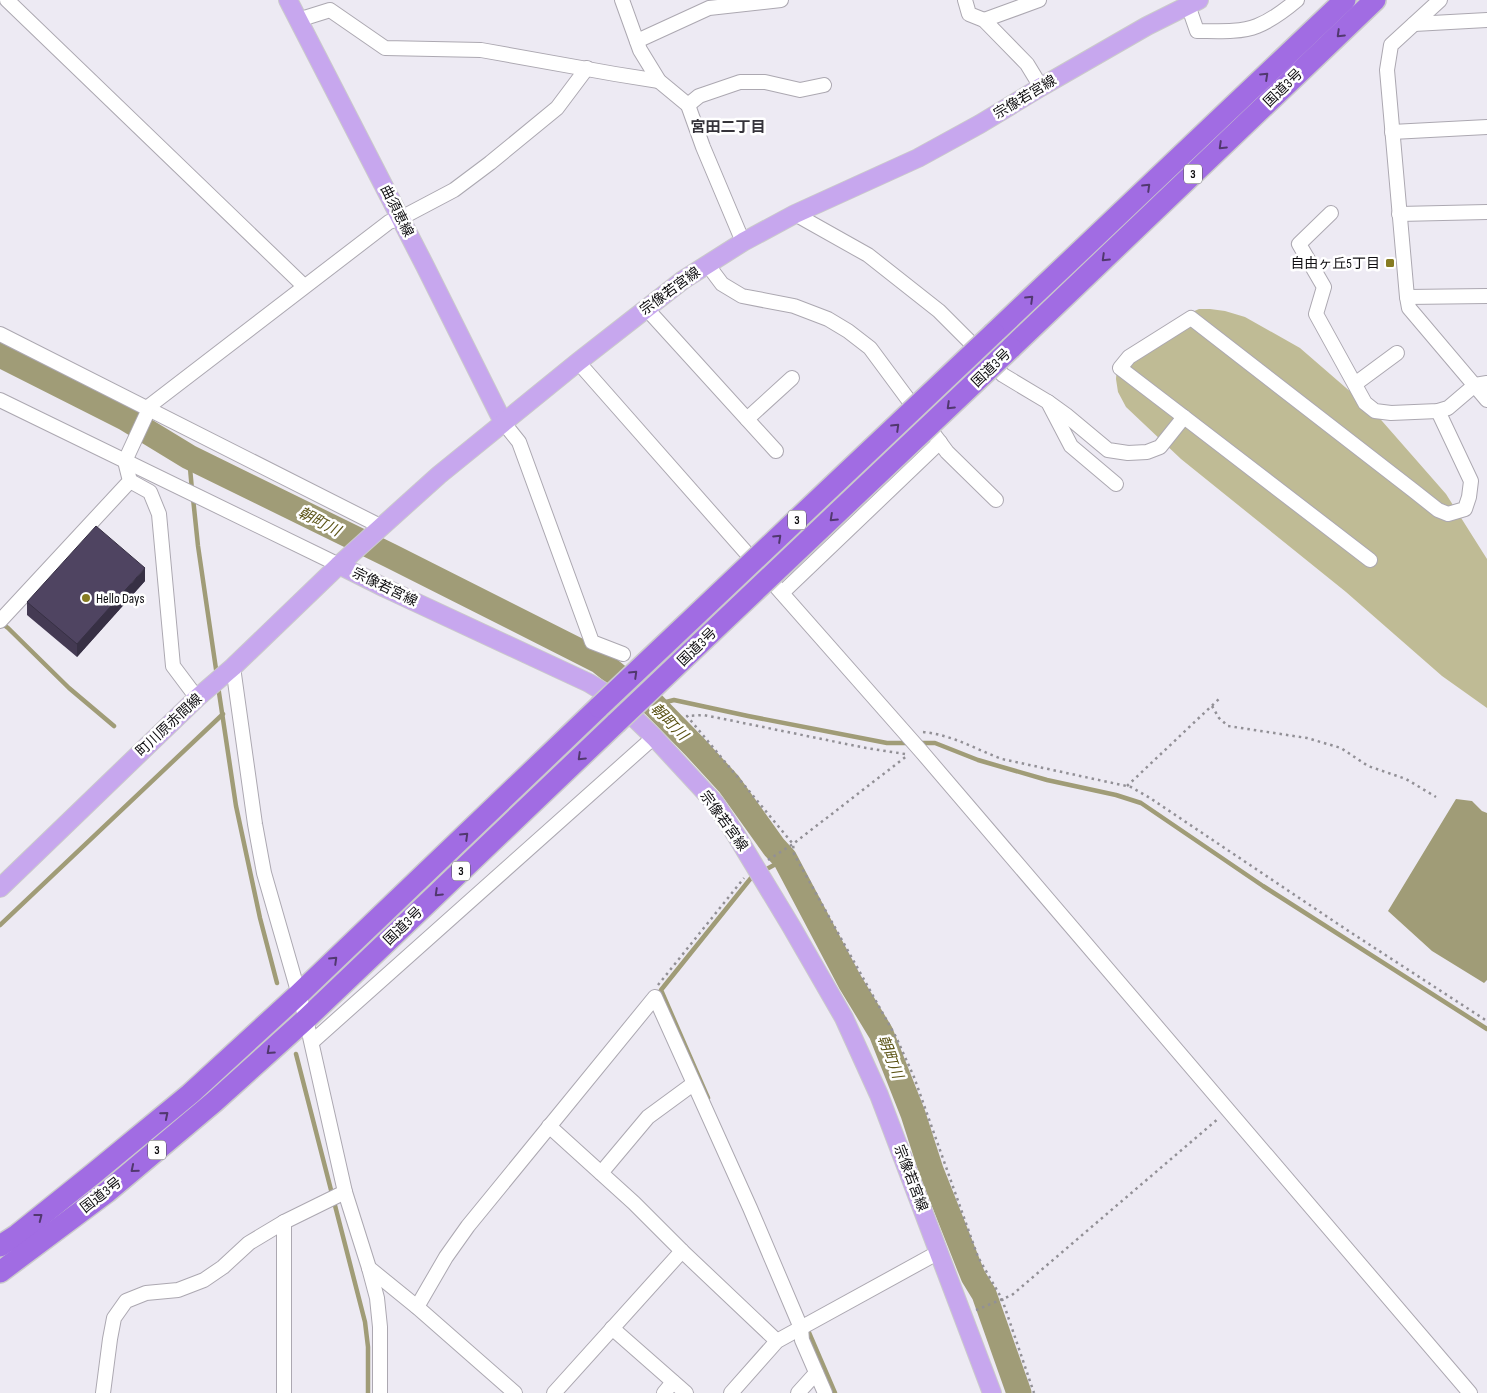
<svg xmlns="http://www.w3.org/2000/svg" width="1487" height="1393" font-family="'Sofia Sans Condensed','Noto Sans JP',sans-serif">
<rect width="100%" height="100%" fill="#edeaf3"/>
<path fill="#bfbb95" d="M1199,309H1210L1225,311L1245,317L1300,348L1375,413L1446,494L1487,559V708L1442,676L1346,592L1181,459L1126,407L1118,392L1116,379L1117,365C1144,342 1165,323 1199,309Z"/>
<polygon fill="#a09c77" points="1456,799 1472,801 1482,811 1487,813 1487,980 1484,983 1432,951 1388,911"/>
<g fill="none" stroke-linecap="round" stroke-linejoin="round">
<g stroke="#a09c77" stroke-width="4.5">
<polyline points="189,457 192,490"/>
<polyline points="193,498 198,546 217,676"/>
<polyline points="0,622 8,628 69,688 114,726"/>
<polyline points="218,686 236,806 260,918 277,983"/>
<polyline points="654,705 674,700 748,716 887,743 910,743"/>
<polyline points="917,743 935,743 978,760 1047,780 1116,795 1141,803 1263,886 1487,1029"/>
<polyline points="763,871 785,859"/>
<polyline points="0,925 223,714"/>
<polyline points="296,1054 365,1322 368,1347 368,1393"/>
<polyline points="708,1098 661,990 751,878 757,875"/>
<polyline points="807,1328 835,1393"/>
</g>
<polyline stroke="#a09c77" stroke-width="25" points="0,355 125,418 189,457 391,556 599,661 654,705 695,747 729,784 774,847 785,859 850,982 881,1033 913,1114 931,1170 973,1276 984,1294 1019,1393"/>
<defs>
<g id="minor">
<polyline points="7,0 304,286"/>
<polyline points="622,0 640,50 659,81 688,105 703,147 743,242"/>
<polyline points="965,0 969,14 984,20 1027,64 1041,87"/>
<polyline points="1440,0 1391,45 1387,70 1407,297 1409,308 1487,400"/>
<path d="M1188,5L1197,31C1215,31 1240,33 1257,26C1272,20 1284,11 1297,0"/>
<polyline points="298,20 330,10 385,48 481,50 615,74 659,81"/>
<polyline points="984,20 1039,0"/>
<polyline points="1414,24 1487,20"/>
<polyline points="637,41 709,8 781,0"/>
<polyline points="688,105 699,96 740,82 765,82 800,90 824,85"/>
<polyline points="1392,132 1487,127"/>
<polyline points="1331,213 1299,244 1324,287 1316,314 1365,403 1375,411 1391,413 1438,411 1448,408 1475,385 1487,383"/>
<polyline points="795,214 868,255 939,311 1003,375 1048,402 1071,446 1116,484"/>
<polyline points="1399,214 1487,212"/>
<polyline points="707,264 722,284 742,296 794,306 828,319 848,331 870,348 947,452 996,500"/>
<polyline points="1407,297 1487,296"/>
<polyline points="646,308 776,451"/>
<polyline points="0,334 382,527"/>
<polyline points="578,362 921,751 1470,1393"/>
<polyline points="1355,384 1397,353"/>
<polyline points="0,400 339,565"/>
<polyline points="1048,402 1066,415 1108,450 1128,453 1147,452 1160,447 1184,417 1120,368 1129,357 1191,318 1414,491 1438,510 1448,514 1465,509 1469,497 1471,481 1438,411"/>
<polyline points="148,407 389,222 401,218 454,190 490,163 557,108 587,68"/>
<polyline points="1184,417 1370,560"/>
<polyline points="747,419 792,378"/>
<polyline points="503,422 519,442 592,642 623,654"/>
<polyline points="130,481 150,492 159,514 173,666 197,698"/>
<polyline points="782,593 940,442"/>
<polyline points="0,621 130,481 125,461 149,409 148,407"/>
<polyline points="233,667 255,824 264,873 306,1019 345,1192 369,1268 417,1307 515,1393"/>
<polyline points="312,1042 654,737"/>
<polyline points="549,1126 634,1203 682,1251 777,1341"/>
<polyline points="601,1173 648,1117 693,1084"/>
<polyline points="369,1268 377,1298 380,1327 380,1393"/>
<polyline points="417,1307 446,1257 468,1226 655,997 750,1208 801,1328 802,1340 825,1393"/>
<polyline points="612,1328 686,1393"/>
<polyline points="103,1393 110,1339 114,1318 126,1301 146,1293 178,1290 204,1280 223,1267 249,1243 284,1222"/>
<polyline points="284,1393 284,1222 345,1192"/>
<polyline points="554,1393 682,1251"/>
<polyline points="664,1393 673,1382"/>
<polyline points="731,1393 777,1341 939,1252"/>
<polyline points="798,1393 816,1373"/>
</g>
<g id="major">
<polyline points="288,0 425,266 503,422"/>
<polyline points="339,565 385,588 589,683 607,694 623,707 654,737 715,803 736,835 791,926 844,1018 879,1095 992,1393"/>
<polyline points="0,888 197,698 233,667 339,565 439,475 578,362 683,280 743,242 795,214 918,158 980,124 1041,87 1147,26 1199,0"/>
</g>
<g id="highway">
<polyline points="994,333 1345,0"/>
<polyline points="1011,348 1375,0"/>
<polyline points="0,1246 17,1235 93,1174 190,1094 299,994 599,707"/>
<polyline points="0,1272 107,1192 214,1102 306,1019 616,723"/>
</g>
</defs>
<use href="#minor" stroke="#aca8b1" stroke-width="16"/>
<use href="#major" stroke="#cacacb" stroke-width="20"/>
<use href="#highway" stroke="#cacacb" stroke-width="24"/>
<g stroke="#929096" stroke-width="2.5" stroke-dasharray="2.5 4" stroke-linecap="butt">
<polyline points="1212,706 1219,718 1228,726 1307,738 1341,748 1368,766 1406,779 1436,797"/>
<path d="M923,732C953,735 975,749 1002,759L1131,787L1150,798L1347,930L1487,1021"/>
<polyline points="905,754 866,748 704,715 687,716 793,844 794,854 896,1037 914,1077 978,1257 1002,1299 1034,1393"/>
<polyline points="1127,786 1220,698"/>
<polyline points="768,860 793,844 908,755"/>
<polyline points="658,985 744,878"/>
<polyline points="976,1310 1012,1295 1219,1118"/>
</g>
<use href="#minor" stroke="#fff" stroke-width="14"/>
<use href="#major" stroke="#c7a7ee" stroke-width="18"/>
<use href="#highway" stroke="#a16ce3" stroke-width="21"/>
<defs>
<g id="highway-bridge">
<polyline points="599,707 994,333"/>
<polyline points="616,723 1011,348"/>
</g>
</defs>
<use href="#highway-bridge" stroke="#cacacb" stroke-width="24" stroke-linecap="butt"/>
<use href="#highway-bridge" stroke="#a16ce3" stroke-width="21"/>
</g>
<polygon fill="#443a53" points="145,581 77,657 27,615 27,602"/>
<polygon fill="#373044" points="145,568 145,581 77,657 77,644"/>
<polygon fill="#4f4461" stroke="#373044" points="96,526 145,568 77,644 27,602"/>
<defs><path id="oneway-chevron" d="M-2-3.5L2.5 0L-2 3.5" fill="none" stroke-width="1.6" stroke-linecap="round" stroke-linejoin="round" transform="scale(1.25)"/></defs>
<g stroke="#51386f">
<use href="#oneway-chevron" transform="translate(1340 34) rotate(136)"/>
<use href="#oneway-chevron" transform="translate(1265 76) rotate(-43)"/>
<use href="#oneway-chevron" transform="translate(1222 146) rotate(136)"/>
<use href="#oneway-chevron" transform="translate(1147 187) rotate(-44)"/>
<use href="#oneway-chevron" transform="translate(1105 258) rotate(136)"/>
<use href="#oneway-chevron" transform="translate(1030 299) rotate(-44)"/>
<use href="#oneway-chevron" transform="translate(950 406) rotate(136)"/>
<use href="#oneway-chevron" transform="translate(896 427) rotate(-44)"/>
<use href="#oneway-chevron" transform="translate(833 518) rotate(137)"/>
<use href="#oneway-chevron" transform="translate(778 538) rotate(-43)"/>
<use href="#oneway-chevron" transform="translate(634 674) rotate(-44)"/>
<use href="#oneway-chevron" transform="translate(581 757) rotate(136)"/>
<use href="#oneway-chevron" transform="translate(465 836) rotate(-44)"/>
<use href="#oneway-chevron" transform="translate(438 893) rotate(136)"/>
<use href="#oneway-chevron" transform="translate(334 960) rotate(-44)"/>
<use href="#oneway-chevron" transform="translate(270 1051) rotate(138)"/>
<use href="#oneway-chevron" transform="translate(165 1115) rotate(-40)"/>
<use href="#oneway-chevron" transform="translate(134 1169) rotate(140)"/>
<use href="#oneway-chevron" transform="translate(39 1217) rotate(-38)"/>
</g>
<g fill="#877c22" stroke="#fff" stroke-width="2">
<rect x="1385" y="258" width="10" height="10" rx="2.5"/>
<circle cx="86" cy="598" r="5"/>
</g>
<g text-anchor="middle" dominant-baseline="central" stroke-width="5" stroke-linejoin="round" paint-order="stroke">
<g fill="#fff" stroke="#575658" stroke-width="1">
<rect x="1184" y="164.5" width="18" height="19" rx="4"/>
<rect x="788" y="510.5" width="18" height="19" rx="4"/>
<rect x="452" y="861.5" width="18" height="19" rx="4"/>
<rect x="148" y="1140.5" width="18" height="19" rx="4"/>
</g>
<g font-size="12" font-weight="bold" fill="#0f0e11">
<text x="1193" y="174">3</text>
<text x="797" y="520">3</text>
<text x="461" y="871">3</text>
<text x="157" y="1150">3</text>
</g>
<g font-size="14" fill="#0f0e11" stroke="#fff">
<text transform="translate(1283 88) rotate(-44)">国道3号</text>
<text transform="translate(1025 97) rotate(-31)">宗像若宮線</text>
<text transform="translate(397 211) rotate(63)">曲須恵線</text>
<text transform="translate(670 291) rotate(-36)">宗像若宮線</text>
<text transform="translate(991 368) rotate(-44)">国道3号</text>
<text transform="translate(385 587) rotate(26)">宗像若宮線</text>
<text transform="translate(697 647) rotate(-44)">国道3号</text>
<text transform="translate(169 725) rotate(-43)">町川原赤間線</text>
<text transform="translate(724 821) rotate(54)">宗像若宮線</text>
<text transform="translate(403 926) rotate(-44)">国道3号</text>
<text transform="translate(911 1178) rotate(69)">宗像若宮線</text>
<text transform="translate(101 1195) rotate(-38)">国道3号</text>
</g>
<g font-size="14" fill="#0f0e11" stroke="#fff" text-anchor="end">
<text x="1380" y="263">自由ヶ丘5丁目</text>
<text x="96" y="598" text-anchor="start">Hello Days</text>
</g>
<g font-size="15" font-weight="bold" fill="#35333a" stroke="#fff">
<text x="728" y="127">宮田二丁目</text>
</g>
<g font-size="15" font-style="italic" fill="#5c5416" stroke="#fff">
<text transform="translate(319 522) rotate(27)">朝町川</text>
<text transform="translate(669 722) rotate(45)">朝町川</text>
<text transform="translate(890 1057) rotate(69)">朝町川</text>
</g>
</g>
</svg>
